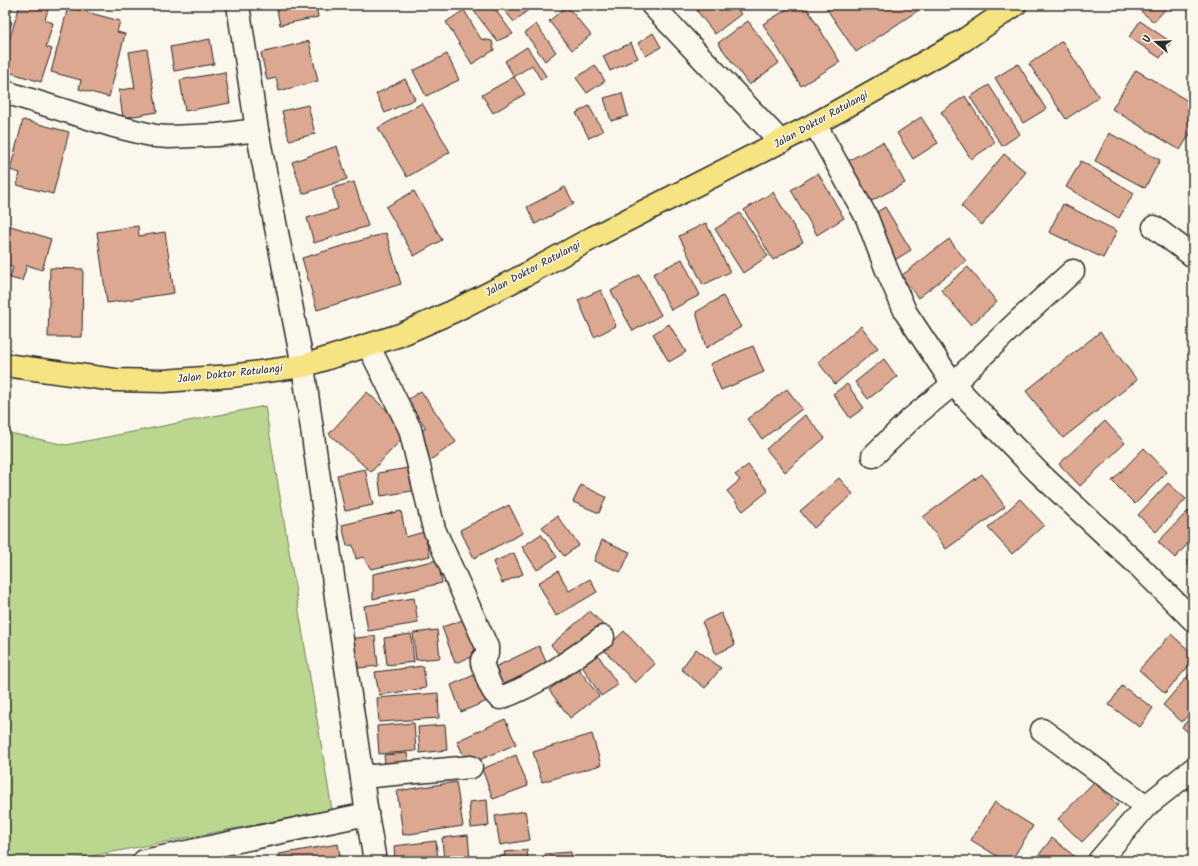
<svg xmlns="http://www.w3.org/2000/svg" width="1198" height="866" font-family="Kalam,sans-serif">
<rect width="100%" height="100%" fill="#fbf7ec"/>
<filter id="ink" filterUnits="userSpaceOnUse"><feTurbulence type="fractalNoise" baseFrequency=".025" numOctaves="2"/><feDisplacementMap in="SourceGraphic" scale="8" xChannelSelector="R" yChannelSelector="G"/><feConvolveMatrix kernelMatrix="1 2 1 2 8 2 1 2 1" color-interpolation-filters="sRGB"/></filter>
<g filter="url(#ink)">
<polygon fill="#bbd78f" stroke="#73815d" points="265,406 332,810 66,861 5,861 5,432 66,445"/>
<g fill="#dda892" stroke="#2b2b2b">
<polygon points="5,5 13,5 9,16 5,15"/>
<polygon points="20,5 49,5 45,20 53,23 46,47 52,49 41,82 5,71 5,53"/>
<polygon points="276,5 316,5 318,17 280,25"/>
<polygon points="472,5 492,5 513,34 497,41 470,6"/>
<polygon points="500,5 534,5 514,22"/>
<polygon points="704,5 734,5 741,14 715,34 697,11"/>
<polygon points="794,5 805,5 840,62 801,86 763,24"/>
<polygon points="824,5 926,5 856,52"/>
<polygon points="1140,5 1169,5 1154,22 1137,8"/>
<polygon points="567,6 591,35 572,50 549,21"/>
<polygon points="68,7 120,21 117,32 125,34 109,97 79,89 81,80 51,72"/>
<polygon points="464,10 481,39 492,41 494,50 472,64 446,22"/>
<polygon points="5,19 12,22 5,42"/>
<polygon points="748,21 779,63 749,85 718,43"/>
<polygon points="1140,21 1171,42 1160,58 1129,37"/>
<polygon points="536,24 556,52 545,61 525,33"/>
<polygon points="653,33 661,47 646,56 638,43"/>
<polygon points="210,39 214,64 174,71 170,47"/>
<polygon points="309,41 318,81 279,91 276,78 267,80 261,53"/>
<polygon points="1062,41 1099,97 1066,119 1029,64"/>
<polygon points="631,43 638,58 610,71 603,56"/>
<polygon points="527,47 546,76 541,80 532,65 514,77 505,61"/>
<polygon points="147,49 157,112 123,118 119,90 135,88 129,52"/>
<polygon points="447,54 459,80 426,96 413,71"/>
<polygon points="1018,64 1046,109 1023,123 995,78"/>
<polygon points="595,65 605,81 587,93 576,78"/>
<polygon points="1136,70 1193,104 1193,129 1180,150 1112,109"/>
<polygon points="225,72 230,103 185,111 180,80"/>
<polygon points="514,77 525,94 493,113 482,95"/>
<polygon points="405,79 415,99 385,113 376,94"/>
<polygon points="989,85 1020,134 1002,146 970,97"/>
<polygon points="622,93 628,116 611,121 604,98"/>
<polygon points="965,96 995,143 971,159 941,112"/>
<polygon points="422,103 450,152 407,177 378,128"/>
<polygon points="308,105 315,134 289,140 282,111"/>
<polygon points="589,106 603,131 589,138 576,113"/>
<polygon points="921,117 938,143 913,159 897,133"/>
<polygon points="23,120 69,132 53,194 17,185 20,173 10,170"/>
<polygon points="1109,133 1160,160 1145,188 1095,161"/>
<polygon points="883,142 905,183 851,212 829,171"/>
<polygon points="337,146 347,179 303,194 292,162"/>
<polygon points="1004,154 1026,172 982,225 961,206"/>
<polygon points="1081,161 1134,193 1119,218 1066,187"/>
<polygon points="818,173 844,218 817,235 791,190"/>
<polygon points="354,182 368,226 314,243 307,218 338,209 332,188"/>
<polygon points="565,187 574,204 535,224 527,207"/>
<polygon points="414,191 442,240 414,256 386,207"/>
<polygon points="773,192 803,242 773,260 744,210"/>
<polygon points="1063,204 1117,231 1103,258 1049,232"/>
<polygon points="885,207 911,250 890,263 864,220"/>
<polygon points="1193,207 1193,222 1188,220"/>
<polygon points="740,213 768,256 743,273 715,229"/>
<polygon points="706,223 730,272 703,285 679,236"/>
<polygon points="5,224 51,239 42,270 27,265 22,281 10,278 13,267 5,264"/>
<polygon points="138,226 139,236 165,232 174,293 107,303 97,232"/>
<polygon points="386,233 401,284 317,310 302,258"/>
<polygon points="949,239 966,261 918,298 901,276"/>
<polygon points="682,259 700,295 671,310 653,274"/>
<polygon points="968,267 997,302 971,325 941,290"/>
<polygon points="50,268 83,269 82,337 48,337"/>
<polygon points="639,275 661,315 633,331 611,291"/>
<polygon points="601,290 616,326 594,337 578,300"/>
<polygon points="723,296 741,327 706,348 696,312"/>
<polygon points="669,324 686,352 669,362 653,334"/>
<polygon points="861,326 878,348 835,384 818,362"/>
<polygon points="1100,332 1137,380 1063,438 1026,391"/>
<polygon points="753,346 764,372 721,390 710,364"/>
<polygon points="884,359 897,377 868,399 855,382"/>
<polygon points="847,384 864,408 850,418 833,394"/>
<polygon points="787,389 802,409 762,439 747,419"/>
<polygon points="421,391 456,442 429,461 413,437 426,428 407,400"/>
<polygon points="367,392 409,431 371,472 329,434"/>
<polygon points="805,415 825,438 785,472 766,449"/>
<polygon points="1105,421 1125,443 1080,486 1059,464"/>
<polygon points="1144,448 1167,472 1135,504 1112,481"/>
<polygon points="748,465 768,491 743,511 727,491 740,480 735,475"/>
<polygon points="414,467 418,490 381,496 378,473"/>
<polygon points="365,469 373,505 345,511 337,475"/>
<polygon points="982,474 1005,507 946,549 923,517"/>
<polygon points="839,478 853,494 814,528 800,511"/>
<polygon points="1168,483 1186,499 1156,532 1138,515"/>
<polygon points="581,485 606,497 599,513 573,502"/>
<polygon points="1020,499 1044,525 1012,554 988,528"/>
<polygon points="509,505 523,533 474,558 460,530"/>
<polygon points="401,511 406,537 424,532 430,556 371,569 363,557 356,559 353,545 347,546 342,525"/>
<polygon points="1188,511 1193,515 1193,538 1175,558 1158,542"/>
<polygon points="557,516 579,545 564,556 542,527"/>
<polygon points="541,534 557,557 537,570 522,547"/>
<polygon points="602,540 630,552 621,572 594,561"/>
<polygon points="514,553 523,574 502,583 493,562"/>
<polygon points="1193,555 1193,569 1186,563"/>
<polygon points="438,560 442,583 373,599 373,574"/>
<polygon points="558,571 569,591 590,579 597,592 556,616 538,583"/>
<polygon points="414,598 418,623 368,631 364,606"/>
<polygon points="590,611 607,629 567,664 551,645"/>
<polygon points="721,613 735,645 716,654 702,622"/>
<polygon points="466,619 479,654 455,663 442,627"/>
<polygon points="437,630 440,658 416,660 413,633"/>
<polygon points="624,631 655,664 635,683 604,650"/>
<polygon points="411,634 414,662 387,665 384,638"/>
<polygon points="1171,634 1193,654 1193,661 1165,693 1139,670"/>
<polygon points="375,636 378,666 349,669 346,639"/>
<polygon points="539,646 550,671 505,692 493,668"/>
<polygon points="696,649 721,668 705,688 681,669"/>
<polygon points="598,655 618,685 601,696 582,666"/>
<polygon points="423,666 426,688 379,695 375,672"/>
<polygon points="578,668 599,696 570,718 549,690"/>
<polygon points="1193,670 1193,709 1182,722 1163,705"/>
<polygon points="481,672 492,699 461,712 451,685"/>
<polygon points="1122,686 1153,708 1140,727 1109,705"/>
<polygon points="438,693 439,718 379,722 377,698"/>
<polygon points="1193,714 1193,737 1182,727"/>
<polygon points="505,719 516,744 468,765 457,741"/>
<polygon points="414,723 416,751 379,754 377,726"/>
<polygon points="445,725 447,750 420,753 418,727"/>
<polygon points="592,734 601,765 542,782 533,752"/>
<polygon points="407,753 409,770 386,772 384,755"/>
<polygon points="516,755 528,786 493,799 482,769"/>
<polygon points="456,782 463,826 403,835 397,791"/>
<polygon points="1094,782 1118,805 1082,842 1058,819"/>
<polygon points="487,800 489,826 471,828 469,802"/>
<polygon points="995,802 1033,826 1011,861 1005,861 971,840"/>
<polygon points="525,811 530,840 500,845 495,816"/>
<polygon points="468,835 470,860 479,860 479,861 444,861 442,838"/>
<polygon points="1052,838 1074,856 1070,861 1034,861"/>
<polygon points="436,841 438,861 395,861 394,846"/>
<polygon points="338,844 341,861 280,861 279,854"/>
<polygon points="527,850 528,861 492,861 492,857 505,856 504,852"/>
<polygon points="571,852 572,861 546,861 545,854"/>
</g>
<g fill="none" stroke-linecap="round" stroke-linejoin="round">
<defs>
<g id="minor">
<polyline points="238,5 257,130 303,366 367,814 375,861"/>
<polyline points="652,5 781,142"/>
<polyline points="5,92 114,126 155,136 169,137 217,135 257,130"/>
<polyline points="815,124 867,218 886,268 906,313 953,384 1038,472 1137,564 1193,620"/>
<polyline points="1154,227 1193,256"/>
<path d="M368,345L410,429L434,529L487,647V654L482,660V663C486,673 490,692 500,698C536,686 572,659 603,637"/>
<polyline points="873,456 912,418 953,384 1016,323 1073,271"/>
<polyline points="1042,730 1146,806"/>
<polyline points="362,777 471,767"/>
<polyline points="144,861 367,814"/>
<polyline points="1099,861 1146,806 1193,769"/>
</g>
<polyline id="highway" points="5,365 115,380 164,381 231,376 303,366 400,335 454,311 525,275 594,237 815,124 964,40 1015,5"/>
</defs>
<use href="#minor" stroke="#2b2b2b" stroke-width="25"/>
<use href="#highway" stroke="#2b2b2b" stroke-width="25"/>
<use href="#minor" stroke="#fbf7ec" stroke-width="22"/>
<use href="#highway" stroke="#f6e381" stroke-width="22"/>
</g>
</g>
<g text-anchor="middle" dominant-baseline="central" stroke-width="3" stroke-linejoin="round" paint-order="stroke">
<g font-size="11" fill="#2b2b2b" stroke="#fbf7ec">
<text transform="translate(821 120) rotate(-29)">Jalan Doktor Ratulangi</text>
<text transform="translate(533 269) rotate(-28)">Jalan Doktor Ratulangi</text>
<text transform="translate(230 374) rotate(-6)">Jalan Doktor Ratulangi</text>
</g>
</g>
<rect width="1198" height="866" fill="none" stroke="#fbf7ec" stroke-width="20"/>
<rect x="10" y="10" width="1178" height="846" fill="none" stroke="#2b2b2b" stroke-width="1.5" filter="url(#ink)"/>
<g transform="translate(1156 42) rotate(289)" stroke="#fbf7ec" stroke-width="3" paint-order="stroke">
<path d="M0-3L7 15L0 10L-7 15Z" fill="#2b2b2b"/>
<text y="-6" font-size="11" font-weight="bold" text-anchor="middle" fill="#2b2b2b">U</text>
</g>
</svg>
